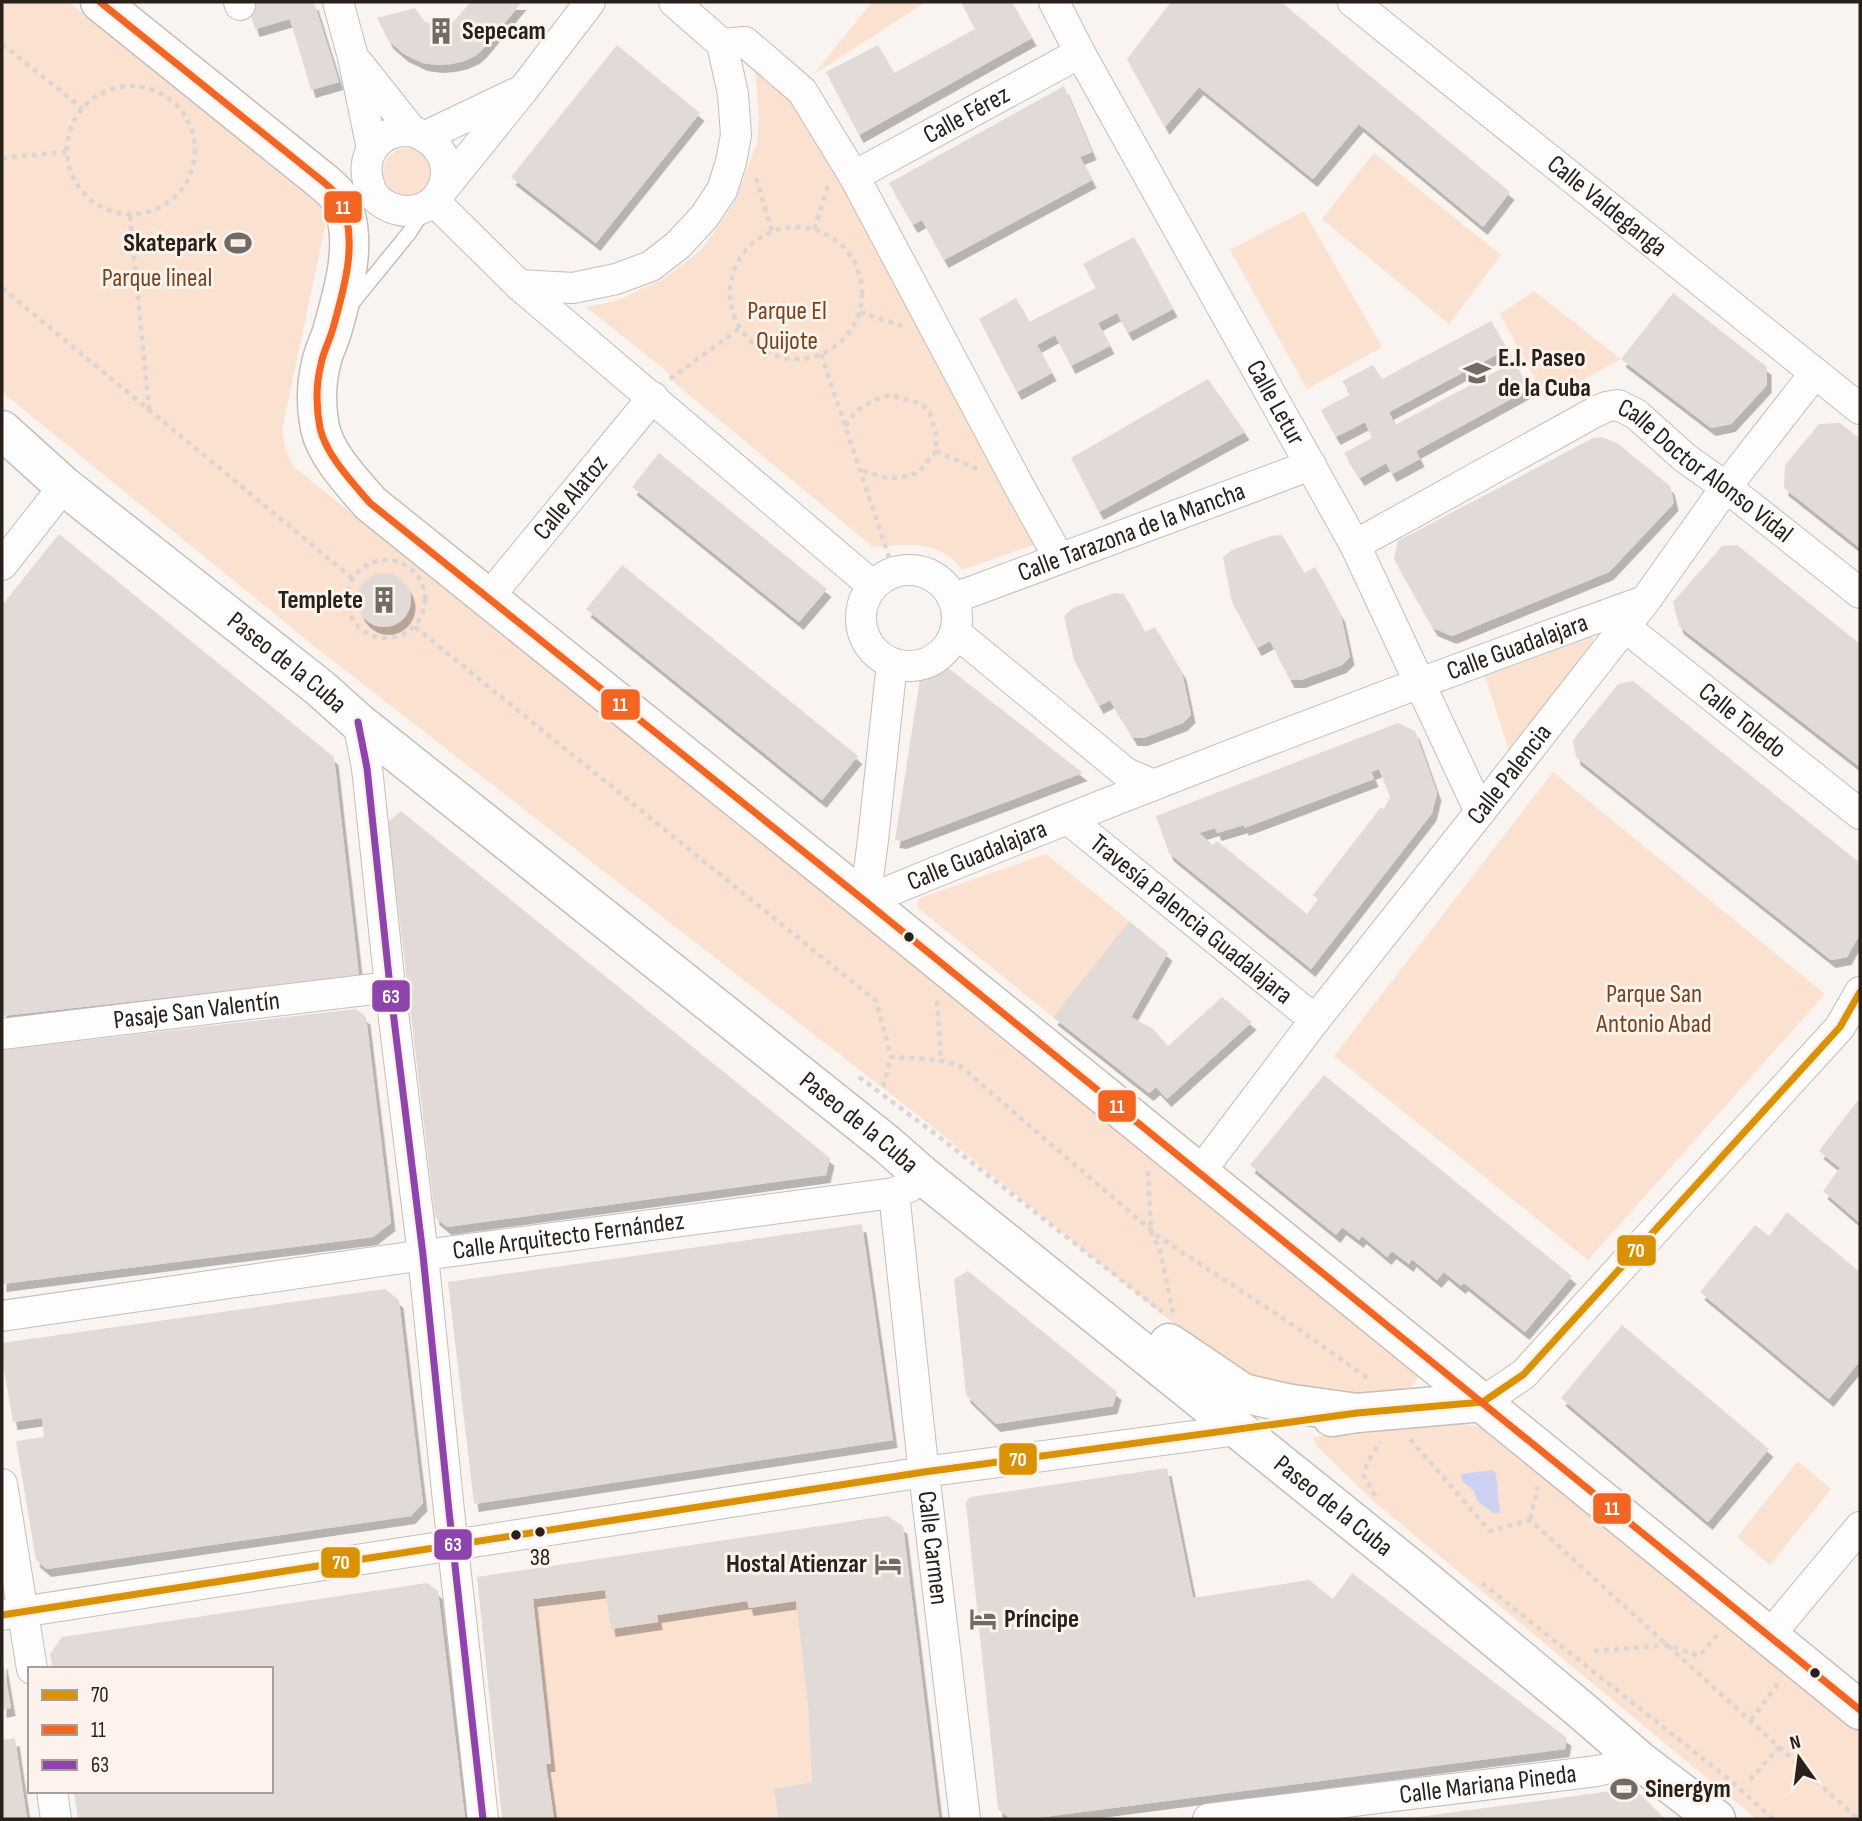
<svg xmlns="http://www.w3.org/2000/svg" width="1862" height="1821" font-family="'Sofia Sans Condensed',sans-serif">
<defs>
<filter id="shadow"><feDropShadow dx="4.5" dy="8" stdDeviation="0" flood-color="#0004"/></filter>
</defs>
<rect width="100%" height="100%" fill="#faf4f0"/>
<g fill="#fbe1d0">
<polygon points="2,2 69,2 317,203 325,216 325,227 282,430 286,451 293,466 433,579 435,575 1416,1369 1418,1376 1414,1385 1406,1390 1346,1395 1237,1379 1184,1332 933,1127 319,650 2,392"/>
<polygon points="872,2 926,2 814,74"/>
<path d="M755,70L798,103L912,318L930,345L1039,543L962,570C939,539 908,544 873,547L677,385L664,369L586,307L616,301L663,279L700,251L718,227L734,203L757,143L759,118Z"/>
<circle cx="407" cy="172" r="24"/>
<polygon points="1374,153 1501,255 1449,324 1322,219"/>
<polygon points="1304,211 1382,347 1307,389 1230,250"/>
<polygon points="1534,291 1621,359 1546,400 1500,314"/>
<polygon points="1592,637 1594,646 1509,751 1485,676"/>
<polygon points="1553,772 1825,994 1588,1260 1334,1056"/>
<polygon points="1046,854 1129,921 1053,1017 918,908 917,904 920,898"/>
<polygon points="1462,1424 1482,1427 1860,1725 1860,1819 1756,1819 1371,1499 1315,1444 1313,1437"/>
<polygon points="1798,1461 1831,1489 1770,1565 1737,1537"/>
<polygon points="605,1590 611,1629 658,1622 657,1615 747,1601 749,1608 796,1601 808,1706 812,1782 774,1789 778,1819 627,1819 626,1818 619,1819 554,1819 546,1764 550,1764 533,1599"/>
</g>
<polygon fill="#ced2f2" points="1493,1470 1496,1474 1500,1513 1493,1513 1477,1501 1474,1491 1462,1481 1461,1474"/>
<g fill="#e2dad6" fill-rule="evenodd" filter="url(#shadow)">
<polygon points="247,2 314,2 339,82 311,90 290,19 255,29"/>
<polygon points="471,2 522,2 482,50 475,56 464,61 451,64 438,65 423,63 404,54 389,41 377,18 415,8 425,22 439,26 446,25 453,22"/>
<polygon points="961,2 1012,2 1032,38 859,135 826,72 878,45 894,73 975,29"/>
<polygon points="1171,2 1281,2 1510,192 1483,227 1359,124 1313,179 1199,87 1165,127 1127,59"/>
<polygon points="617,45 700,113 596,243 511,177"/>
<polygon points="1064,86 1092,152 1080,157 1092,180 944,260 922,220 913,225 889,183"/>
<polygon points="1134,237 1173,309 1128,333 1117,313 1098,323 1110,346 1071,366 1055,335 1037,345 1052,373 1017,392 979,319 1016,298 1029,322 1096,288 1083,264"/>
<polygon points="1673,293 1767,367 1767,385 1731,424 1711,428 1621,359"/>
<polygon points="1491,321 1507,349 1389,412 1395,425 1514,362 1529,389 1416,451 1420,459 1392,474 1386,463 1360,478 1344,453 1372,438 1365,422 1336,437 1321,410 1351,394 1342,381 1373,365 1382,379"/>
<polygon points="1208,379 1245,432 1099,512 1071,458"/>
<polygon points="1840,423 1860,439 1860,548 1784,488 1785,465 1819,424"/>
<polygon points="1601,437 1617,443 1670,486 1674,503 1609,572 1452,636 1433,628 1394,559 1398,541 1593,438"/>
<polygon points="659,453 827,589 799,622 632,487"/>
<polygon points="59,534 334,757 359,976 2,1016 2,605"/>
<polygon points="1282,535 1304,573 1315,567 1341,615 1350,657 1342,665 1301,680 1290,680 1270,641 1257,648 1232,602 1223,557 1232,550 1271,536"/>
<polygon points="1737,545 1860,644 1860,767 1679,626 1673,602 1722,546"/>
<polygon points="622,565 858,756 822,800 586,609"/>
<circle cx="384" cy="600" r="27"/>
<polygon points="1114,593 1124,594 1145,632 1155,627 1182,672 1191,715 1183,723 1143,738 1133,738 1110,700 1099,706 1074,660 1064,616 1073,608"/>
<polygon points="947,667 1083,773 902,841 895,840 920,679 933,675"/>
<polygon points="1633,681 1860,863 1860,934 1847,957 1831,960 1576,757 1573,740 1618,684"/>
<path d="M1398,723L1415,731L1437,793L1432,813L1311,969L1169,853L1156,816ZM1379,769L1390,797L1384,809L1381,807L1313,895L1318,899L1307,914L1217,841L1213,845L1199,833L1215,828L1217,833L1244,825V828L1374,779L1371,772Z"/>
<polygon points="401,811 830,1158 826,1175 447,1227 435,1217 388,822"/>
<polygon points="1129,921 1168,953 1131,1017 1153,1029 1168,1046 1222,997 1252,1022 1167,1099 1156,1087 1149,1093 1053,1017"/>
<polygon points="356,1009 366,1017 391,1223 373,1237 2,1284 2,1050"/>
<polygon points="1324,1075 1572,1276 1525,1332 1464,1283 1461,1286 1444,1272 1437,1280 1412,1259 1409,1264 1392,1251 1387,1257 1362,1236 1359,1240 1342,1227 1336,1235 1250,1165"/>
<polygon points="1858,1100 1860,1102 1860,1223 1823,1191 1840,1168 1819,1151"/>
<polygon points="1787,1212 1860,1272 1860,1361 1829,1399 1700,1292 1755,1225 1769,1236"/>
<polygon points="862,1224 893,1440 474,1504 448,1282"/>
<polygon points="968,1271 1117,1392 1113,1406 996,1424 966,1395 954,1279"/>
<polygon points="385,1289 399,1300 417,1455 423,1503 411,1516 47,1569 36,1560 16,1441 44,1437 42,1418 13,1422 2,1358 2,1343"/>
<polygon points="1622,1325 1769,1449 1708,1522 1561,1398"/>
<polygon points="1167,1468 1193,1598 1309,1580 1333,1599 1352,1573 1567,1738 1565,1749 1028,1819 1011,1819 998,1809 966,1503 970,1497"/>
<polygon points="887,1516 903,1526 939,1819 778,1819 774,1789 812,1782 808,1706 796,1601 749,1608 747,1601 657,1615 658,1622 611,1629 605,1590 533,1599 551,1764 546,1764 554,1819 502,1819 477,1577"/>
<polygon points="427,1583 438,1591 465,1819 78,1819 74,1791 271,1791 271,1669 53,1669 50,1654 62,1637"/>
<polygon points="2,1661 3,1661 11,1708 2,1710"/>
<polygon points="15,1738 27,1819 2,1819 2,1740"/>
<polygon points="1627,1789 1640,1794 1665,1819 1411,1819 1411,1818"/>
</g>
<g fill="none" stroke-linecap="round" stroke-linejoin="round">
<defs>
<polyline id="lane" points="352,303 409,233 423,211"/>
<g id="street">
<polyline points="239,2 240,5"/>
<polyline points="338,2 353,57 372,149"/>
<path id="s1" d="M1054,2L1080,53L1355,545L1480,812"/>
<path id="s2" d="M1353,2L1860,409"/>
<polyline points="722,44 745,42 802,91 854,176 1020,488 1059,558"/>
<polyline points="358,63 412,131"/>
<path d="M412,131C473,152 443,227 392,208C382,204 374,199 370,187C361,164 370,139 396,132C401,131 407,131 412,131Z"/>
<polyline points="426,136 516,93"/>
<path id="s3" d="M854,176L1080,53"/>
<polyline points="440,193 523,90 590,2"/>
<polyline points="434,201 519,285 873,586"/>
<polyline points="519,285 573,288 616,279 651,266 678,245 704,217 722,190 731,162 736,135 733,94 722,44 674,2"/>
<path id="s4" d="M1355,545L1595,412L1606,407L1618,405L1636,414L1685,458L1726,487L1860,593"/>
<polyline points="2,565 64,486"/>
<circle cx="909" cy="618" r="48"/>
<path id="s5" d="M952,597L968,593L1311,465"/>
<path id="s6" d="M488,598L653,397"/>
<path id="s7" d="M1625,627L1860,814"/>
<polyline points="955,632 1126,773 1154,785"/>
<polyline points="358,722 367,768 390,987 423,1255 449,1511 483,1819"/>
<path id="s8" d="M1068,819L1315,1020"/>
<path id="s9" d="M865,901C1122,795 1382,695 1644,601"/>
<polyline points="865,901 873,840 892,663"/>
<path id="s10" d="M2,1034L390,987"/>
<path id="s11" d="M1200,1172L1315,1020L1480,812L1645,601L1726,487L1815,373"/>
<path id="s12" d="M894,1193L922,1456L965,1819"/>
<path id="s13" d="M2,1316L423,1255L894,1193L909,1187L922,1175"/>
<polyline points="1483,1402 1524,1374 1840,1027 1860,992"/>
<polyline points="2,1484 32,1669"/>
<polyline points="2,1615 924,1472 1238,1430"/>
<polyline points="1769,1636 1860,1527"/>
<polyline points="52,1791 56,1819"/>
<path id="s14" d="M1208,1819L1597,1771L1640,1761"/>
</g>
<g id="secondary">
<path d="M100,2L321,180C327,185 335,191 339,198C360,236 344,289 333,328C330,340 323,352 321,364C316,384 316,407 320,428C326,455 352,482 370,503L865,901L1860,1710"/>
<path id="s15" d="M2,430L64,486L320,688L358,722L888,1145L922,1175L1414,1571L1581,1710L1640,1761L1716,1819"/>
<polyline points="1169,1343 1243,1393 1286,1403 1357,1413"/>
<polyline points="1332,1417 1357,1413 1483,1402"/>
</g>
</defs>
<use href="#lane" stroke="#c5beb9" stroke-width="17"/>
<use href="#street" stroke="#c5beb9" stroke-width="32"/>
<use href="#secondary" stroke="#c5beb9" stroke-width="41"/>
<g stroke="#d9d6d5" stroke-width="4.5" stroke-dasharray="5 5" stroke-linecap="butt">
<polyline points="2,44 82,108"/>
<circle cx="131" cy="150" r="64"/>
<polyline points="2,158 66,152"/>
<polyline points="756,178 772,231"/>
<polyline points="130,216 149,410"/>
<circle cx="796" cy="293" r="66"/>
<polyline points="814,229 828,186"/>
<polyline points="2,288 352,578"/>
<polyline points="860,312 902,326"/>
<polyline points="821,354 892,566"/>
<polyline points="670,379 739,329"/>
<polyline points="846,426 856,411 874,400 891,395 922,404 930,413 936,434 936,451 918,473 899,478 883,477 860,470"/>
<polyline points="936,451 980,470"/>
<circle cx="386" cy="599" r="39"/>
<polyline points="415,627 876,1001 891,1057 938,1060 960,1066 1159,1237 1287,1321 1369,1379"/>
<polyline points="937,1001 941,1061"/>
<polyline points="859,1077 942,1139 1162,1312"/>
<polyline points="883,1087 891,1057"/>
<polyline points="1148,1171 1151,1231 1161,1254 1173,1313"/>
<polyline points="1410,1439 1490,1531 1530,1520 1858,1819"/>
<polyline points="1375,1496 1364,1476 1367,1463 1380,1442"/>
<polyline points="1530,1519 1538,1487"/>
<polyline points="1482,1583 1731,1781 1773,1819"/>
<polyline points="1594,1651 1667,1645 1699,1656 1717,1635"/>
<polyline points="1751,1720 1779,1682"/>
<polyline points="1750,1780 1779,1747"/>
</g>
<use href="#lane" stroke="#fefdfd" stroke-width="14"/>
<use href="#street" stroke="#fefdfd" stroke-width="30"/>
<use href="#secondary" stroke="#fefdfd" stroke-width="38"/>
<defs>
<polyline id="bus-1" points="2,1615 924,1472 1357,1413 1483,1402 1524,1374 1840,1027 1860,992"/>
<path id="bus-2" d="M100,2L321,180C327,185 335,191 339,198C360,236 344,289 333,328C330,340 323,352 321,364C316,384 316,407 320,428C326,455 352,482 370,503L865,901L1860,1710"/>
<polyline id="bus-3" points="358,722 367,768 390,987 423,1255 449,1511 483,1819"/>
</defs>
<use href="#bus-1" stroke="#fef3ec" stroke-width="12"/>
<use href="#bus-2" stroke="#fef3ec" stroke-width="12"/>
<use href="#bus-3" stroke="#fef3ec" stroke-width="12"/>
<use href="#bus-1" stroke="#d89204" stroke-width="7"/>
<use href="#bus-2" stroke="#f26522" stroke-width="7"/>
<use href="#bus-3" stroke="#8e44ad" stroke-width="7"/>
</g>
<defs>
<symbol id="building-bare" viewBox="-9 -9 18 18"><path d="M-4-6H4V6H1V3H-1V6H-4ZM-2.5-4.3h1.7v1.8h-1.7ZM.8-4.3h1.7v1.8H.8ZM-2.5-1h1.7V.8h-1.7ZM.8-1h1.7V.8H.8Z" fill="#726a65" stroke="#fef3ec" stroke-width="2.5" paint-order="stroke"/></symbol>
<symbol id="stadium-bare" viewBox="-9 -9 18 18"><path d="M0-5a6.5 5 0 1 0 0 10a6.5 5 0 1 0 0-10ZM-3.5-1.8h7v3.6h-7Z" fill="#726a65" stroke="#fef3ec" stroke-width="2.5" paint-order="stroke"/></symbol>
<symbol id="school-bare" viewBox="-9 -9 18 18"><path d="M0-5L7-2L0 1L-7-2ZM-4 1L0 2.5L4 1V4Q0 6-4 4Z" fill="#726a65" stroke="#fef3ec" stroke-width="2.5" paint-order="stroke"/></symbol>
<symbol id="hotel-bare" viewBox="-9 -9 18 18"><path d="M-6-4.5h1.5V1H6V5H4.5V3h-9V5H-6ZM-4 0a1.8 1.8 0 1 1 3.6 0ZM.5 0V-2.5h3Q6-2.5 6 0Z" fill="#726a65" stroke="#fef3ec" stroke-width="2.5" paint-order="stroke"/></symbol>
</defs>
<g fill-rule="evenodd">
<use href="#building-bare" x="422" y="12" width="38" height="38"/>
<use href="#stadium-bare" x="219" y="224" width="38" height="38"/>
<use href="#school-bare" x="1458" y="354" width="38" height="38"/>
<use href="#building-bare" x="365" y="581" width="38" height="38"/>
<use href="#hotel-bare" x="869" y="1545" width="38" height="38"/>
<use href="#hotel-bare" x="964" y="1600" width="38" height="38"/>
<use href="#stadium-bare" x="1605" y="1770" width="38" height="38"/>
</g>
<g fill="#29201a" stroke="#fef3ec" stroke-width="2.5">
<circle cx="909" cy="937" r="6"/>
<circle cx="540" cy="1532" r="6"/>
<circle cx="516" cy="1535" r="6"/>
<circle cx="1815" cy="1673" r="6"/>
</g>
<g text-anchor="middle" dominant-baseline="central" stroke-width="6" stroke-linejoin="round" paint-order="stroke">
<g font-size="24" fill="#29201a" stroke="#fef3ec">
<text x="540" y="1557">38</text>
</g>
<g font-size="26" font-weight="bold" fill="#29201a" stroke="#fef3ec" text-anchor="start">
<text x="462" y="31">Sepecam</text>
<text x="217" y="243" text-anchor="end">Skatepark</text>
<text x="1498" y="358">E.I. Paseo<tspan x="1498" dy="30">de la Cuba</tspan></text>
<text x="363" y="600" text-anchor="end">Templete</text>
<text x="867" y="1564" text-anchor="end">Hostal Atienzar</text>
<text x="1004" y="1619">Príncipe</text>
<text x="1645" y="1789">Sinergym</text>
</g>
<g font-size="26" fill="#29201a" stroke="#fef3ec">
<text stroke="none"><textPath href="#s3" startOffset="128">Calle Férez</textPath></text>
<text stroke="none"><textPath href="#s2" startOffset="326">Calle Valdeganga</textPath></text>
<text stroke="none"><textPath href="#s1" startOffset="458">Calle Letur</textPath></text>
<text stroke="none"><textPath href="#s4" startOffset="408">Calle Doctor Alonso Vidal</textPath></text>
<text stroke="none"><textPath href="#s6" startOffset="130">Calle Alatoz</textPath></text>
<text stroke="none"><textPath href="#s5" startOffset="191">Calle Tarazona de la Mancha</textPath></text>
<text stroke="none"><textPath href="#s9" startOffset="700">Calle Guadalajara</textPath></text>
<text stroke="none"><textPath href="#s15" startOffset="368">Paseo de la Cuba</textPath></text>
<text stroke="none"><textPath href="#s7" startOffset="150">Calle Toledo</textPath></text>
<text stroke="none"><textPath href="#s11" startOffset="504">Calle Palencia</textPath></text>
<text stroke="none"><textPath href="#s9" startOffset="121">Calle Guadalajara</textPath></text>
<text stroke="none"><textPath href="#s8" startOffset="159">Travesía Palencia Guadalajara</textPath></text>
<text stroke="none"><textPath href="#s10" startOffset="196">Pasaje San Valentín</textPath></text>
<text stroke="none"><textPath href="#s15" startOffset="1102">Paseo de la Cuba</textPath></text>
<text stroke="none"><textPath href="#s13" startOffset="572">Calle Arquitecto Fernández</textPath></text>
<text stroke="none"><textPath href="#s15" startOffset="1712">Paseo de la Cuba</textPath></text>
<text stroke="none"><textPath href="#s12" startOffset="357">Calle Carmen</textPath></text>
<text stroke="none"><textPath href="#s14" startOffset="282">Calle Mariana Pineda</textPath></text>
</g>
<g font-size="26" fill="#764520" stroke="#fef3ec">
<text x="157" y="278">Parque lineal</text>
<text x="787" y="311">Parque El<tspan x="787" dy="30">Quijote</tspan></text>
<text x="1654" y="994">Parque San<tspan x="1654" dy="30">Antonio Abad</tspan></text>
</g>
</g>
<g stroke="#fef3ec" stroke-width="2.5">
<rect x="323" y="190" width="40" height="34" rx="7" fill="#f26522"/>
<rect x="600" y="688" width="41" height="33" rx="7" fill="#f26522"/>
<rect x="371" y="979" width="40" height="34" rx="7" fill="#8e44ad"/>
<rect x="1097" y="1089" width="40" height="34" rx="7" fill="#f26522"/>
<rect x="1616" y="1234" width="41" height="33" rx="7" fill="#d89204"/>
<rect x="998" y="1442" width="40" height="34" rx="7" fill="#d89204"/>
<rect x="1592" y="1492" width="40" height="33" rx="7" fill="#f26522"/>
<rect x="433" y="1528" width="40" height="33" rx="7" fill="#8e44ad"/>
<rect x="320" y="1546" width="41" height="33" rx="7" fill="#d89204"/>
</g>
<g font-size="19" text-anchor="middle" font-weight="bold" fill="#fff">
<text x="343" y="214">11</text>
<text x="620" y="711">11</text>
<text x="391" y="1003">63</text>
<text x="1117" y="1113">11</text>
<text x="1636" y="1257">70</text>
<text x="1018" y="1466">70</text>
<text x="1612" y="1515">11</text>
<text x="453" y="1551">63</text>
<text x="341" y="1569">70</text>
</g>
<rect width="1862" height="1821" fill="none" stroke="#29201a" stroke-width="7"/>
<rect x="28" y="1667" width="245" height="126" fill="#fef3ec" stroke="#a99f98" stroke-width="2"/>
<rect x="42" y="1690" width="35" height="10" fill="#d89204" stroke="#a99f98" stroke-width="2"/>
<text x="91" y="1702" font-size="21" fill="#29201a">70</text>
<rect x="42" y="1725" width="35" height="10" fill="#f26522" stroke="#a99f98" stroke-width="2"/>
<text x="91" y="1737" font-size="21" fill="#29201a">11</text>
<rect x="42" y="1760" width="35" height="10" fill="#8e44ad" stroke="#a99f98" stroke-width="2"/>
<text x="91" y="1772" font-size="21" fill="#29201a">63</text>
<g transform="translate(1799 1758) rotate(346)" stroke="#fef3ec" stroke-width="5" paint-order="stroke">
<path d="M0-5L12 26L0 18L-12 26Z" fill="#29201a"/>
<text y="-10" font-size="19" font-weight="bold" text-anchor="middle" fill="#29201a">N</text>
</g>
</svg>
